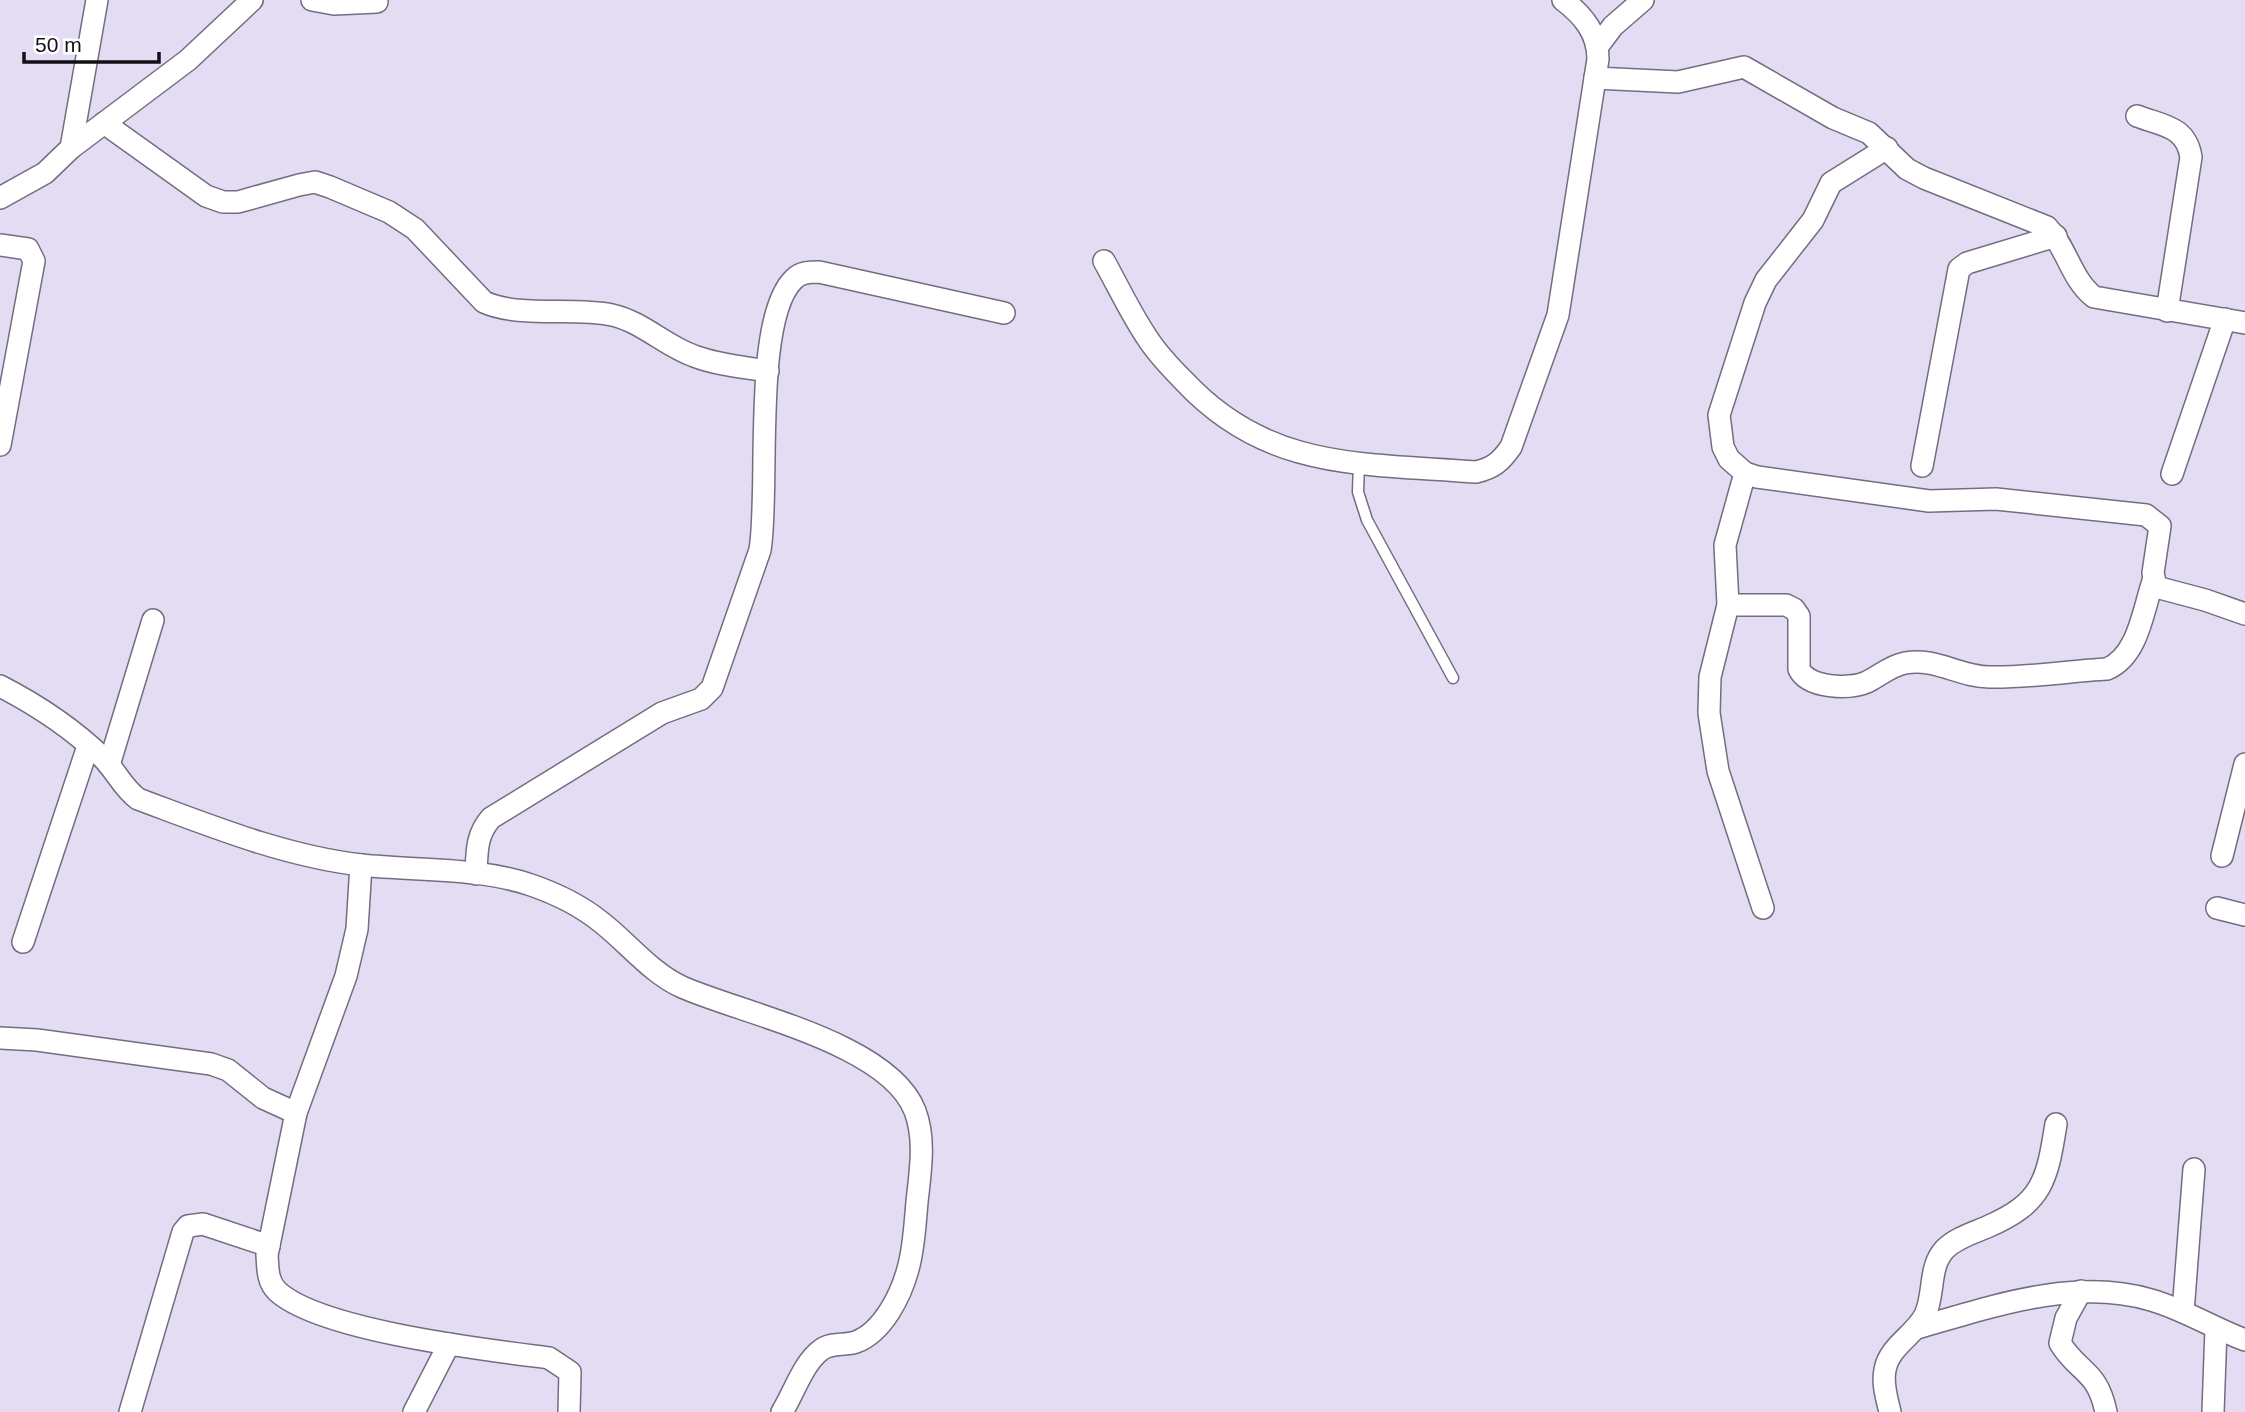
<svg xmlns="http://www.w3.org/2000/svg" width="2245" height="1412" font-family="Arial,sans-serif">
<rect width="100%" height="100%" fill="#e3dcf3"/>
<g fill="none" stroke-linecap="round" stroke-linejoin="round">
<defs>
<polyline id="service" points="1359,463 1358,492 1367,520 1453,678"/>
<g id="minor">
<polyline points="312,0 334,4 377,2"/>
<polyline points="1598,46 1613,26 1643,0"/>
<path d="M1595,78L1678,82L1744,67L1833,118L1869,133L1907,169L1924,178L2047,227C2067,248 2071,279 2094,297L2245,323"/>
<path d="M2137,116C2163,126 2186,126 2191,157L2167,311"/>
<path d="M104,123L206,196L223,202H238L299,185L315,182L330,187L389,212L415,229L484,302C519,318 573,307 612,315C643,322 665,346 694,356C717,365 744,367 768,371"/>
<polyline points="71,148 97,0"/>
<polyline points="1887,148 1831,183 1813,220 1766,280 1755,303 1719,415 1723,447 1729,459 1745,473 1757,477 1929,501 1996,499 2146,515 2160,526 2153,573 2156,587 2205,600 2245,614"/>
<polyline points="0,198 45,173 71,148 188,60 252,0"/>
<polyline points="0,245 28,249 34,261 0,445"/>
<path d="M1104,261C1118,286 1130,312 1146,336C1156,352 1170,367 1184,381C1268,471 1362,463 1476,472C1494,468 1501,461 1511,447L1558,315L1598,59C1598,33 1583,15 1563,0"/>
<polyline points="1922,466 1959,269 1967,263 2056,236"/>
<polyline points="1745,473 1725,545 1728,605 1710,677 1709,713 1718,771 1763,908"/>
<polyline points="2172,474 2225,319"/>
<path d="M1728,605H1786L1794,609L1799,616V669C1808,688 1849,690 1867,682C1881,675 1890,666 1905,663C1935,657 1960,677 1989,677C2028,678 2069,671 2107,669C2138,656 2143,611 2153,581"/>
<path d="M0,686C37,705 73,729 103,758C116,771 122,787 138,799C211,826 284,856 361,865C417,871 478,867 531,885C557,894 580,905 601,922C628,943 651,973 682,987C743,1014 889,1043 915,1111C926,1140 920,1173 917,1202C915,1224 914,1248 908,1269C901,1295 883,1332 856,1342C844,1346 831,1342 821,1350C803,1363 794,1393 782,1412"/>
<polyline points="109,765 153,620"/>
<polyline points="2222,856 2245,764"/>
<path d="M361,865L357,929L346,976L296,1113L267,1255C268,1268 267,1281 277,1291C320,1331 488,1350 549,1358L570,1372L569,1412"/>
<path d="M476,874C477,852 476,835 491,818L662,713L701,699L712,688L760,550C770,491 752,319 794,279C801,272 810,272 819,272L1004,313"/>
<polyline points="2217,908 2245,915"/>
<polyline points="23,942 88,746"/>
<polyline points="0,1038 37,1040 211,1064 228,1070 263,1098 296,1113"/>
<path d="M2081,1291L2066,1318L2060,1343C2078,1373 2097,1369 2106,1412"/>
<polyline points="2183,1312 2194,1169"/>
<path d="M1917,1328C1991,1307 2074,1277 2151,1300C2183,1309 2213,1328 2245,1340"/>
<polyline points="130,1412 183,1232 188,1226 203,1224 269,1246"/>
<polyline points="414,1412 449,1344"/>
<path d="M1890,1412C1887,1399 1882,1384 1885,1370C1889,1346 1915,1335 1925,1315C1935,1294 1928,1267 1945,1249C1956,1238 1973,1233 1987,1227C2043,1203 2047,1180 2056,1124"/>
<polyline points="2213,1412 2216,1329"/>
</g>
</defs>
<use href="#service" stroke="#736d81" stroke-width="13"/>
<use href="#minor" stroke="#736d81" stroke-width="24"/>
<use href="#service" stroke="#fff" stroke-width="10"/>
<use href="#minor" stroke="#fff" stroke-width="21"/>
</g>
<path d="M24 52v10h135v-10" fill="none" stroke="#120f17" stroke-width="3.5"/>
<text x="35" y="52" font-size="21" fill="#120f17" stroke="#ffffff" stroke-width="5" paint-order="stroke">50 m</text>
</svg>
